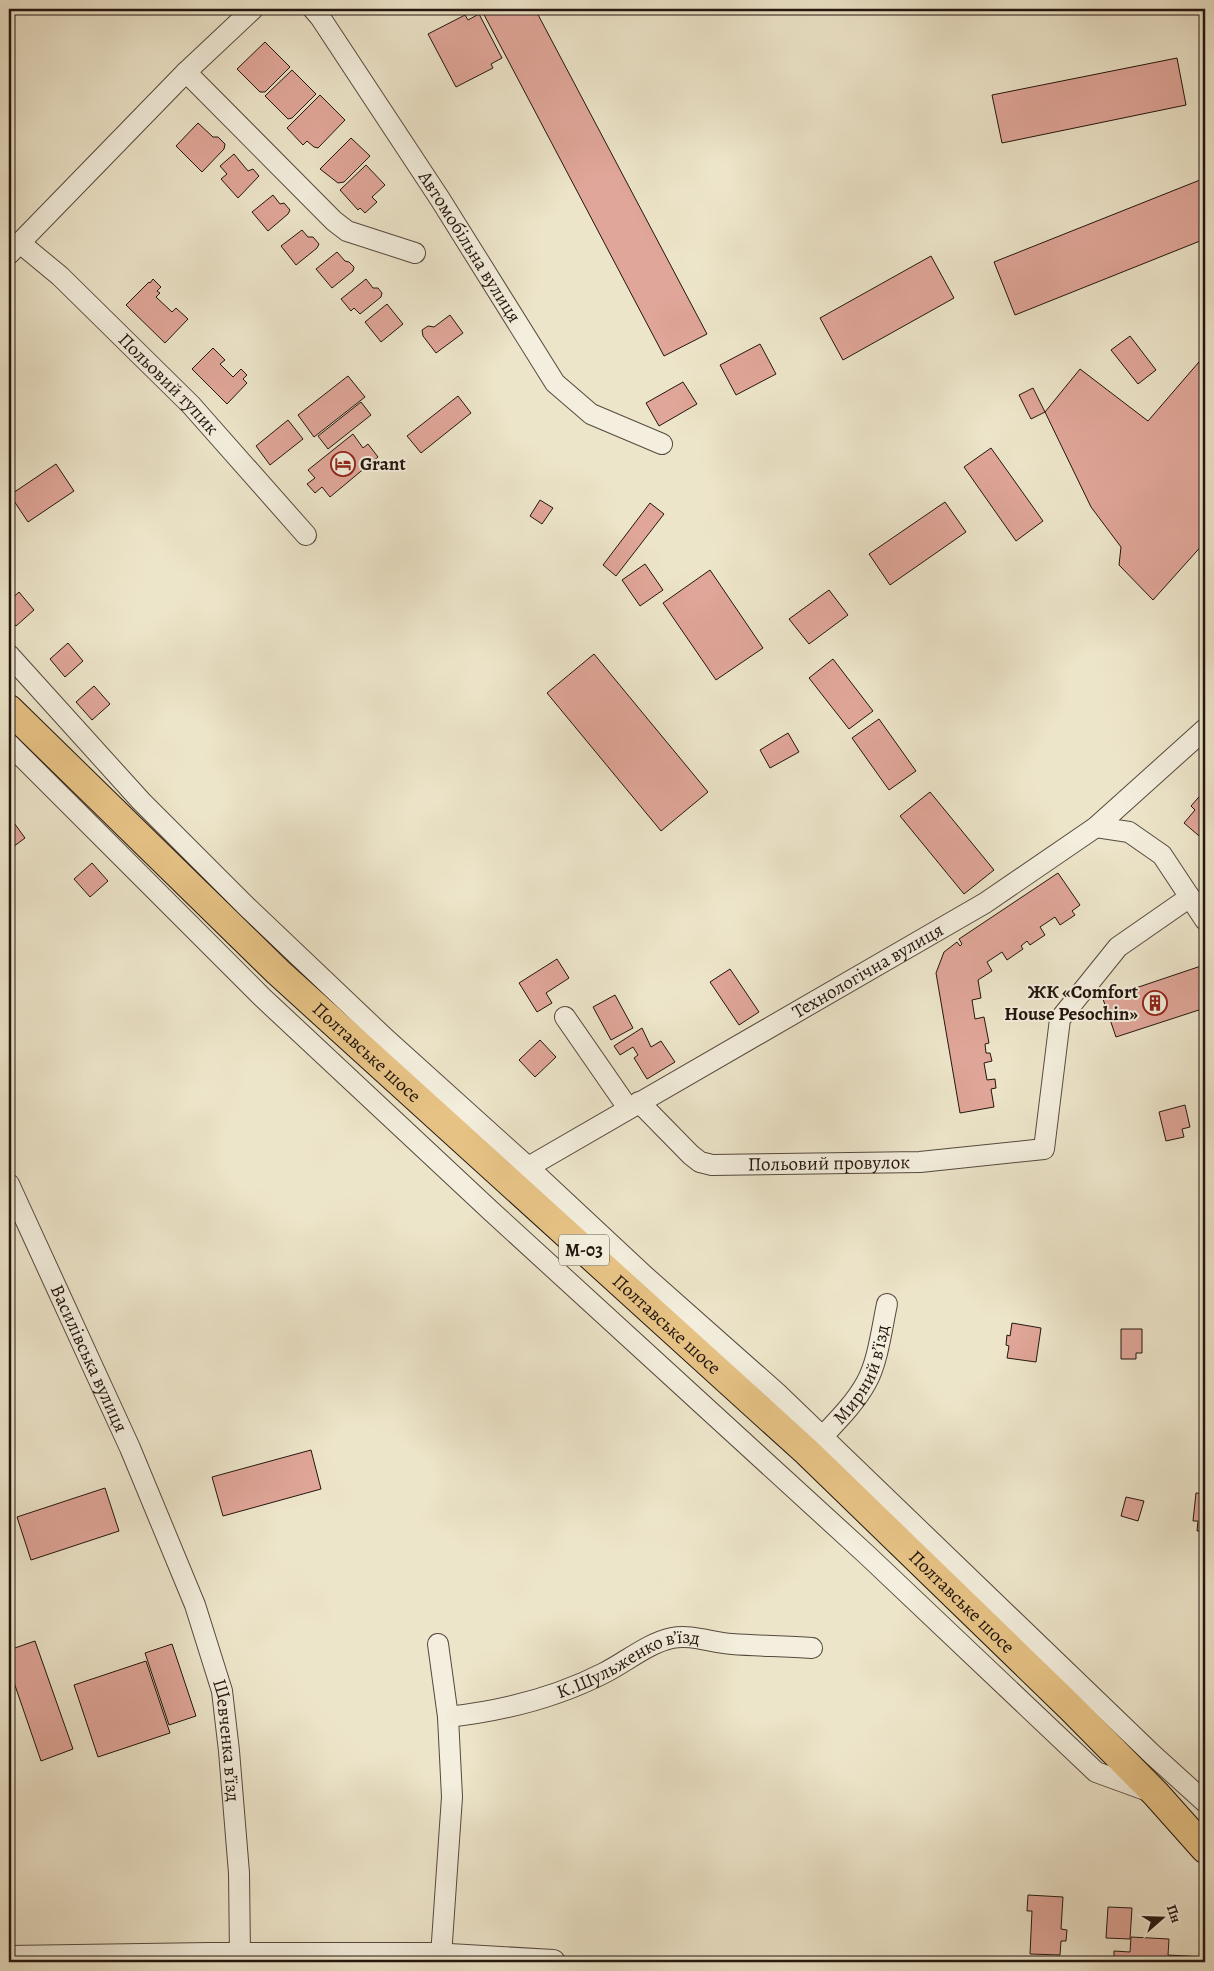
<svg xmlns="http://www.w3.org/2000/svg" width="1214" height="1971" font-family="Alegreya,serif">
<rect width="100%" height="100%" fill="#ede5ca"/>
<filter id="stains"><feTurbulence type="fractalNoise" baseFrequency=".004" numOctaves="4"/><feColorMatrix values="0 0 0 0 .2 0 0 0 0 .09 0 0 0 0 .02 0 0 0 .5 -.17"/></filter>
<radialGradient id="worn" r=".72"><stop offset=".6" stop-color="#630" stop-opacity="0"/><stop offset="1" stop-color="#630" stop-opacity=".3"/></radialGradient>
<g fill="#e0a699" stroke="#22150e">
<polygon points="481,9 535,9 707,334 664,356"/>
<polygon points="479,14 502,58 491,64 493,68 456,87 428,34 465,15 468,20"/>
<polygon points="265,42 290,67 265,92 260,92 237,69"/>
<polygon points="1177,58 1186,105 1002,143 992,95"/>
<polygon points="292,70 316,94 292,118 288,119 265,96"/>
<polygon points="320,95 345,120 318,148 314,147 307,141 303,145 287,128"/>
<polygon points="198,123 213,137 218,137 225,144 224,149 202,172 176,146"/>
<polygon points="351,138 370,156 344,182 338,183 320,169"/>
<polygon points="234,154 248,171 253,169 259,176 238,198 221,179 227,174 220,166"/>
<polygon points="366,165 385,185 372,197 377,202 365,213 360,208 358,210 340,190"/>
<polygon points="1205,178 1205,239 1015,315 994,262"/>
<polygon points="273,195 280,204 284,203 290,210 288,214 268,231 252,212"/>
<polygon points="302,230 308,237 313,237 319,244 317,248 296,265 281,246"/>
<polygon points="337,252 345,261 349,262 354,267 353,271 332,288 316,269"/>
<polygon points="931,256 954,298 843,360 820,318"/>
<polygon points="153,279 161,287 157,291 160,293 156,297 172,312 176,308 188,319 165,343 126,305 149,282 150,283"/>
<polygon points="366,279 373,288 378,288 382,293 381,297 360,314 354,308 351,311 341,299"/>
<polygon points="387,304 403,324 381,342 365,322"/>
<polygon points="450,315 463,333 436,353 423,336 422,330 428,326 434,327"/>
<polygon points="1130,336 1156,370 1138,384 1111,350"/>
<polygon points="760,344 776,374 736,395 720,365"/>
<polygon points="213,348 225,360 220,364 233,377 241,369 247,375 243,379 247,383 227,404 192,369"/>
<polygon points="1205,355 1205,542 1153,600 1119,565 1121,547 1091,507 1045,412 1080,369 1148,421"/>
<polygon points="348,376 365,397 314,437 298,415"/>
<polygon points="683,382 697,404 659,426 646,403"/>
<polygon points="1033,388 1045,412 1031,419 1019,395"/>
<polygon points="458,396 471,413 421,453 407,436"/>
<polygon points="361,402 371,415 328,449 318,436"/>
<polygon points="288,420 303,439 270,465 256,446"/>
<polygon points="353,434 363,448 368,444 378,457 330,497 322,487 315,493 307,484 315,478 308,470"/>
<polygon points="991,448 1043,521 1016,541 964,467"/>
<polygon points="56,464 74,491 28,522 10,495"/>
<polygon points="540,500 553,508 542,524 530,516"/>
<polygon points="945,502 966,532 890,585 869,554"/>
<polygon points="650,503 664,514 616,576 603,565"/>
<polygon points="645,564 663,590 640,606 622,580"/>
<polygon points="710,570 763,648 716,680 663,603"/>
<polygon points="829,590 848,615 809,644 789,619"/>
<polygon points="19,592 34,610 16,626 9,618 9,601"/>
<polygon points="68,643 83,661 65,677 50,659"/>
<polygon points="594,654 708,792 661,831 547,693"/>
<polygon points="833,659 873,711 849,729 809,678"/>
<polygon points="94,686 110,704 92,720 76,702"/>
<polygon points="879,719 916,771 889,790 852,738"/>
<polygon points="788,733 799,752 770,768 760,750"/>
<polygon points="1205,790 1205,841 1184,823 1195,810 1191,806"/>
<polygon points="930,792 994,870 964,894 900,816"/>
<polygon points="9,816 25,838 9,850"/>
<polygon points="92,863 108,881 90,897 74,879"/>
<polygon points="1058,873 1080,905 1072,911 1075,915 1060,925 1055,917 1040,927 1045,935 1030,945 1027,941 1021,946 1023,949 1007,960 1002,952 987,962 992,971 978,980 981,998 972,1000 975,1019 984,1017 989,1043 985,1044 986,1053 990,1053 992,1061 984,1063 987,1080 995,1079 996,1088 991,1089 994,1107 960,1113 936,973 944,952 957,942 960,946 962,944 959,939"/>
<polygon points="557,959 569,978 546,993 552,1003 537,1012 519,983"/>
<polygon points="1201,966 1205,979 1205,1008 1116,1037 1103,999"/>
<polygon points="730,969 759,1012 739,1025 710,982"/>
<polygon points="615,995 633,1028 611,1040 593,1007"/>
<polygon points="642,1028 651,1047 661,1041 675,1062 647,1079 634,1058 638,1055 633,1047 620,1055 614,1046"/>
<polygon points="540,1040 556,1057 535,1077 519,1060"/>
<polygon points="1185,1105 1190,1127 1182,1129 1184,1137 1166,1141 1159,1112"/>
<polygon points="1012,1323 1041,1328 1036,1362 1007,1358 1009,1346 1006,1345 1007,1335 1010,1336"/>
<polygon points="1121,1329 1142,1329 1142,1353 1136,1353 1136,1359 1121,1359"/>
<polygon points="1201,1402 1205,1403 1205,1420 1203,1419 1204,1410 1200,1409"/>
<polygon points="311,1450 321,1489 223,1516 212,1477"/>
<polygon points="105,1488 119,1531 31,1560 17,1517"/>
<polygon points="1196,1493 1205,1494 1205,1531 1197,1531 1198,1521 1193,1521"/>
<polygon points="1126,1497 1144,1501 1138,1521 1121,1516"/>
<polygon points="35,1641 73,1749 41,1761 9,1668 9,1650"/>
<polygon points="172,1644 196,1716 169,1725 145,1653"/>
<polygon points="146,1661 170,1733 98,1757 74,1685"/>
<polygon points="1028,1895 1063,1897 1061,1929 1067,1930 1066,1941 1061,1941 1060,1955 1030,1954 1032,1911 1027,1911"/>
<polygon points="1108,1907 1132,1908 1130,1939 1106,1938"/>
<polygon points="1131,1937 1169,1939 1168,1955 1204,1957 1203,1962 1109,1962 1109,1958 1114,1959 1114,1951 1130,1952"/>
</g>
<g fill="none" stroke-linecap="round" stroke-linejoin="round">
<defs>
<g id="minor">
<path id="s1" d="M313,9L320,17L440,199L555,383L591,414L662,444"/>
<polyline points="186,72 334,221 347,231 415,253"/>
<path id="s2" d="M20,243L60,276L191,405L306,535"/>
<polyline points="9,254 186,72 253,9"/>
<polyline points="9,655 141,801 247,907 386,1039 528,1167 646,1277 777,1393 1153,1755 1205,1802"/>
<polyline points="9,744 262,997 491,1211 867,1555 1096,1772 1151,1792"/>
<polyline points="1096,827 1129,832 1162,855 1205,920"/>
<polyline points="565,1017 628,1108"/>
<path id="s3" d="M639,1102L691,1155L700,1162L712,1165L920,1162L1044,1149L1060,1019L1118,947L1190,897"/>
<path id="s4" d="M518,1173L985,903L1096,827L1205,729"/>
<path id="s5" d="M9,1184L130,1448L195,1605L222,1691L229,1751L239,1873L240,1956"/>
<path id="s6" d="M822,1437C838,1420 855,1403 866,1383C878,1362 882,1327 887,1304"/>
<polyline points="438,1644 448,1717 452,1797 441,1956"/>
<path id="s7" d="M448,1717C502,1711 555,1698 604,1673C626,1662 648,1643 672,1638C692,1634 712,1643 732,1644C758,1646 785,1646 812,1648"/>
</g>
<polyline id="tertiary" points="9,1958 209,1955 432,1955 553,1962"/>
<g id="trunk">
<path id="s8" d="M9,709L278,972L807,1452L1071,1708L1156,1794L1205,1849"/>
</g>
</defs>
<use href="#minor" stroke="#55493d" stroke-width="22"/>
<use href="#tertiary" stroke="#55493d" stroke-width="26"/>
<use href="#trunk" stroke="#22150e" stroke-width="30"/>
<use href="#minor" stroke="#f3eedd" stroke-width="20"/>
<use href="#tertiary" stroke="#f3eedd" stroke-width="24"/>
<use href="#trunk" stroke="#e6c285" stroke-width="28"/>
</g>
<defs>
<symbol id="hotel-ring" viewBox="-11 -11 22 22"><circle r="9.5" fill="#f3eedd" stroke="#8f2418" stroke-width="1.5"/><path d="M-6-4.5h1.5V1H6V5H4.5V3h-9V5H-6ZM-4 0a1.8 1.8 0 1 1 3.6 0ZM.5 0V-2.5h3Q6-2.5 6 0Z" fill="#8f2418"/></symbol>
<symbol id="building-ring" viewBox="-11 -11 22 22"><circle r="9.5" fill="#f3eedd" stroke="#8f2418" stroke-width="1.5"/><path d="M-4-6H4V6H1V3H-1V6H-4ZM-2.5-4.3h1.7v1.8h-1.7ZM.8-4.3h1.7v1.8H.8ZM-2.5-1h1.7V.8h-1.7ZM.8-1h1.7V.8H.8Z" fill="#8f2418"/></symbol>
</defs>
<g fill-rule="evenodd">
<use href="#hotel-ring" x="329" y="450" width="28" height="28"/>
<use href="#building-ring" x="1141" y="989" width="28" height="28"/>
</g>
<g text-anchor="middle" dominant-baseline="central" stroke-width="4" stroke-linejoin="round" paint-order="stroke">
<rect fill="#f3eedd" stroke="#61564c" stroke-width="1" x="559" y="1234.5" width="50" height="31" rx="4"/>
<g font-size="18" font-weight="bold" fill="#22150e">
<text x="584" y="1250">М-03</text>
</g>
<g font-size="19" fill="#22150e" stroke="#f3eedd">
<text stroke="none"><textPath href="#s1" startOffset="285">Автомобільна вулиця</textPath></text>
<text stroke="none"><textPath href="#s2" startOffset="205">Польовий тупик</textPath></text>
<text stroke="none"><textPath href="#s4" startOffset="404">Технологічна вулиця</textPath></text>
<text stroke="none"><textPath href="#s8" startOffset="496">Полтавське шосе</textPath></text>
<text stroke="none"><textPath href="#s3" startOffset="215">Польовий провулок</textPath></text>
<text stroke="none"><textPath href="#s8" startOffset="901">Полтавське шосе</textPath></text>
<text stroke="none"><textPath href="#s5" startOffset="192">Василівська вулиця</textPath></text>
<text stroke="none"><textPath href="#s6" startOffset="76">Мирний в’їзд</textPath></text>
<text stroke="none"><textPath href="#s8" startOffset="1306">Полтавське шосе</textPath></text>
<text stroke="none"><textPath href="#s7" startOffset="190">К.Шульженко в’їзд</textPath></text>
<text stroke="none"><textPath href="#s5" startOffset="600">Шевченка в’їзд</textPath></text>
</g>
<g font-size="19" font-weight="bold" fill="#22150e" stroke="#f3eedd" text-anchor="start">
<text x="360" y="464">Grant</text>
<text x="1138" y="992" text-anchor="end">ЖК «Comfort<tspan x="1138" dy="22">House Pesochin»</tspan></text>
</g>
</g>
<rect width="1214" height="1971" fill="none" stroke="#ede5ca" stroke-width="30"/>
<rect x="10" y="10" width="1194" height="1951" fill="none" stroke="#22150e" stroke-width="2.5"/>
<rect x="15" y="15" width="1184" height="1941" fill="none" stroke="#22150e"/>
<g transform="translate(1162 1918) rotate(70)" stroke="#f3eedd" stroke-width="4" paint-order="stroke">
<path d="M0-4L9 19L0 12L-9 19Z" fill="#22150e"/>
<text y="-8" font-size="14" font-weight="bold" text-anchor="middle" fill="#22150e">Пн</text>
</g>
<rect width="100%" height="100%" filter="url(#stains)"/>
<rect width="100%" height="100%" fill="url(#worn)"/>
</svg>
